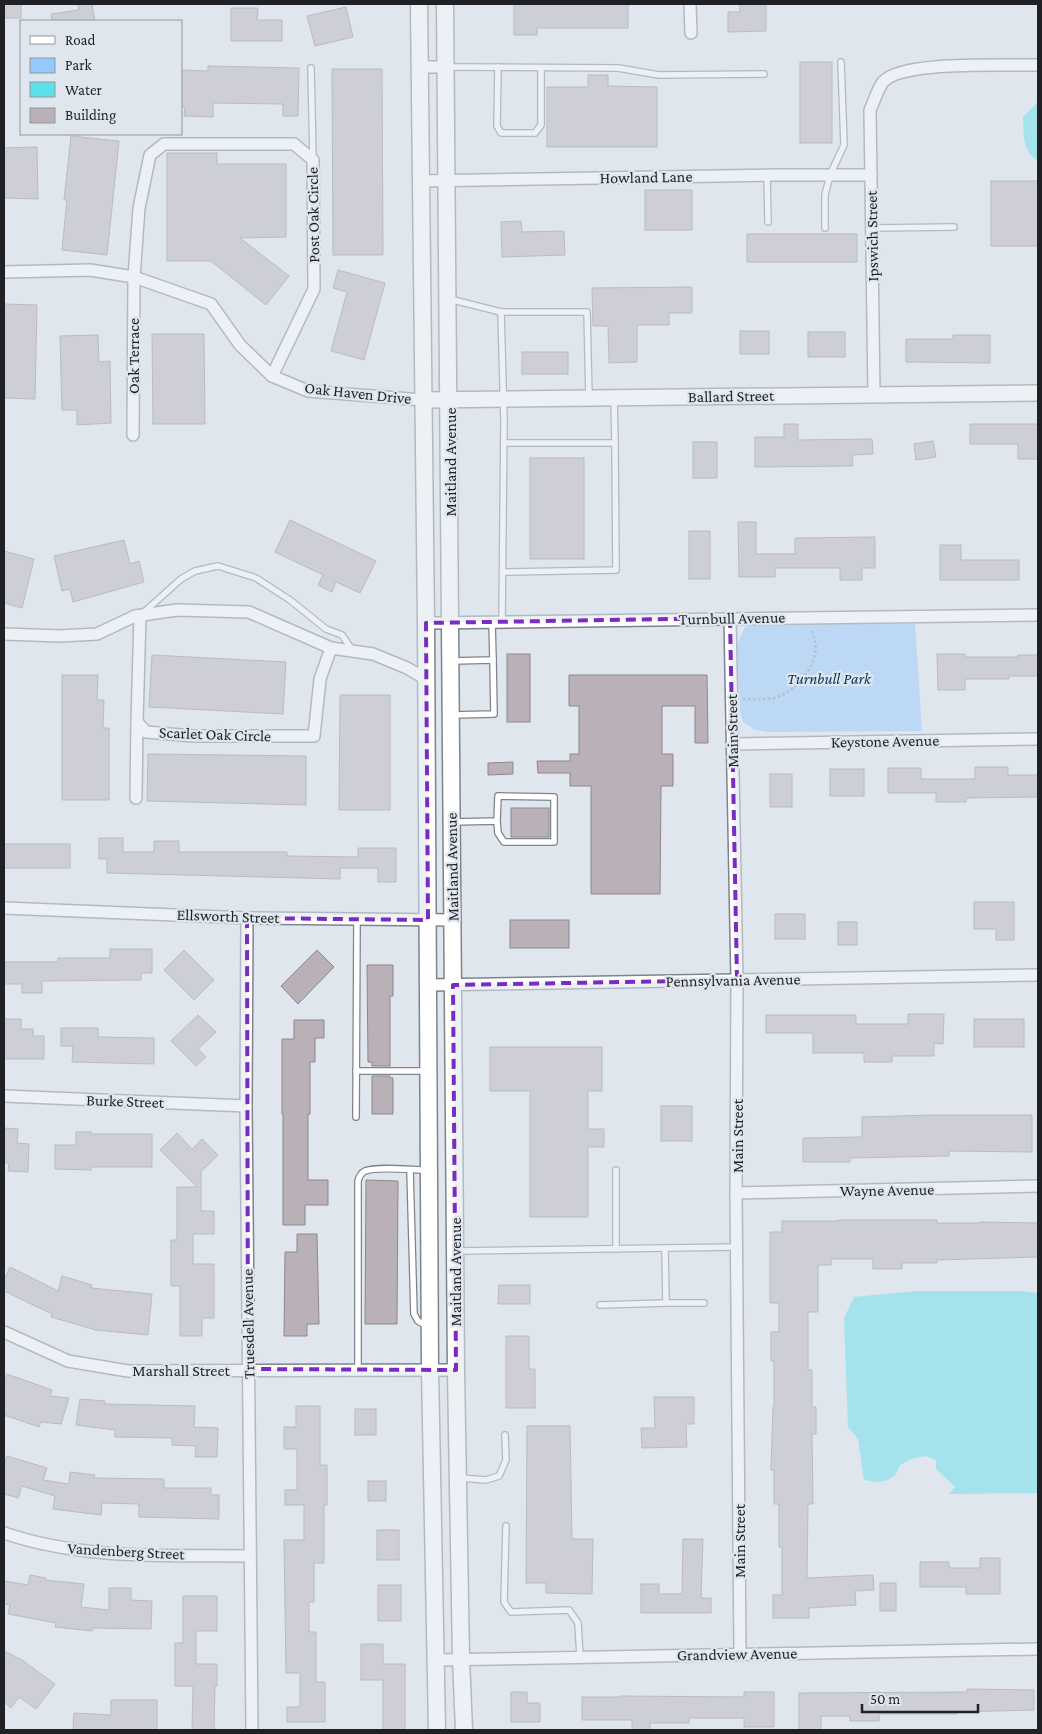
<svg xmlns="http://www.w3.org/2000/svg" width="1042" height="1734" font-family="'Crimson Pro',serif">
<rect width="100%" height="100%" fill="#dfe6ee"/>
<polygon fill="#95c8fc" points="755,624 915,624 922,731 769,732 755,730 743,722 740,710 737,645 745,627"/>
<g fill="#5de0e9">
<path d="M1038,102V160C1022,153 1024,132 1023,117Z"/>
<polygon points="916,1291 1019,1291 1038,1293 1038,1493 949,1494 955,1487 936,1469 936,1460 926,1456 911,1459 900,1465 896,1474 888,1480 878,1482 864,1480 858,1439 848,1427 844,1318 854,1297"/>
</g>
<g fill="#bab1b8" stroke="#8f878d">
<rect x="4" y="4" width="17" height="14"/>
<polygon points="78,4 92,4 95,21 52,21 51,14 79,10"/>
<polygon points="514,4 628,4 628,28 537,28 537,35 514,35"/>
<polygon points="740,4 766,4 766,31 728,32 728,12 740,12"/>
<polygon points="346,7 353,37 315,46 307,16"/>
<polygon points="231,8 258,8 257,20 282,20 282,41 231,41"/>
<rect x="800" y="62" width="32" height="81"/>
<polygon points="208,66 299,68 298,116 283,116 283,104 213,103 213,117 184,116 185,107 181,107 181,70 208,71"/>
<polygon points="332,69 382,69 383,255 333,255"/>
<polygon points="588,75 608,75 608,86 657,87 657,147 547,147 547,87 588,87"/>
<polygon points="71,136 119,141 107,255 62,250 67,200 64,200"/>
<polygon points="37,147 38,199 4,198 4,148"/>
<polygon points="167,153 217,153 217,164 286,164 286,237 240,238 289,276 266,305 211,261 167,261"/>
<rect x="991" y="181" width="47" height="65"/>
<rect x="645" y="190" width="47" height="40"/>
<polygon points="521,221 522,232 564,231 565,255 502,257 501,222"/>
<rect x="747" y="234" width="110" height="28"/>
<polygon points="338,270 385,283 364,360 331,351 347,292 333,288"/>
<polygon points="692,287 692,313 669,313 669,325 637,325 637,362 609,363 608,326 593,326 592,288"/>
<polygon points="4,304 37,305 35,399 4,398"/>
<rect x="740" y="331" width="29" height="23"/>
<rect x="808" y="332" width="37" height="25"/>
<polygon points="152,334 204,334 205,424 153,424"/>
<polygon points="98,335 99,362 110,361 111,423 77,425 77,410 62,410 60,336"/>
<polygon points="953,335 990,335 990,363 906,362 906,339 953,339"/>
<rect x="522" y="352" width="46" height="22"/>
<polygon points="784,424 798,424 798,440 872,439 873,454 852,455 853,466 755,467 755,437 784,437"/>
<polygon points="970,424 1038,424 1038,459 1018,459 1018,444 970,444"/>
<polygon points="933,441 936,457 916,460 914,444"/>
<rect x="693" y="442" width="24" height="36"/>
<rect x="530" y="458" width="54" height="101"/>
<polygon points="290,520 376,561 360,593 336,582 332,592 318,585 323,575 275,552"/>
<polygon points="738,522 756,522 756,554 795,554 795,538 875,537 875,568 862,568 862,580 840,580 840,568 775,568 775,577 739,577"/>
<rect x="689" y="531" width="21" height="48"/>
<polygon points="124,540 130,564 139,561 144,582 73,602 70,589 62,591 54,556"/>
<polygon points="940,545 961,545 961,560 1019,560 1019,580 940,580"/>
<polygon points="4,551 34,559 22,608 4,603"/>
<rect x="507" y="654" width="23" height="68"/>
<polygon points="937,654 965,654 965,657 1018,657 1018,655 1038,655 1038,676 1009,676 1009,679 965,679 965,690 938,690"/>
<polygon points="152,655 286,662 283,714 149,707"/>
<polygon points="62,675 98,675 97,700 104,700 103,728 109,728 109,800 62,800"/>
<polygon points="569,675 707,675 708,743 695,743 695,706 662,706 662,754 673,754 673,786 661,786 660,894 591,894 591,786 570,786 570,773 538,773 537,761 570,761 570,754 579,754 579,706 569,706"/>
<polygon points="340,695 390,695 390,810 339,810"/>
<polygon points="148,754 306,756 306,805 147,801"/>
<polygon points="513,762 513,774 488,775 488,763"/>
<polygon points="975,767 1008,767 1008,775 1038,775 1038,797 966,798 966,802 936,802 936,793 888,793 888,768 921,768 921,779 975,779"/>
<rect x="830" y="769" width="34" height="27"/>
<rect x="770" y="774" width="22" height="33"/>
<rect x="511" y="808" width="38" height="29"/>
<polygon points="99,838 123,838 123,852 154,852 154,841 179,841 179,852 287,852 287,856 358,857 358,848 396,848 396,882 378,882 378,868 340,868 340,879 107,873 107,859 99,859"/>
<rect x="4" y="844" width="66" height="24"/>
<polygon points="974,902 1014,902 1014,940 996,940 996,929 974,929"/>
<rect x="775" y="914" width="30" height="25"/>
<rect x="510" y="920" width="59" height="28"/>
<rect x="838" y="922" width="19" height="23"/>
<polygon points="110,949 152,949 152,973 141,973 141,980 42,981 42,993 22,993 22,984 4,984 4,962 58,962 58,958 110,958"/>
<polygon points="184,950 214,980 194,1000 164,970"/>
<polygon points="317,950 334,967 298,1004 281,986"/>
<polygon points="367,965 393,965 393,996 390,996 390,1066 372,1066 372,1062 368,1062"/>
<polygon points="908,1014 944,1014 943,1044 934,1043 934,1056 892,1056 892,1062 864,1062 864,1053 813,1053 813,1033 766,1033 766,1015 856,1015 856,1024 908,1024"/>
<polygon points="198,1015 216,1032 198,1049 206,1057 196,1066 171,1041"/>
<polygon points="4,1019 21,1019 21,1029 33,1029 33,1036 44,1036 44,1059 4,1059"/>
<rect x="974" y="1019" width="50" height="28"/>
<polygon points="294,1020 324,1020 324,1038 315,1038 315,1062 310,1062 310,1114 308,1114 308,1180 328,1180 328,1205 305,1205 305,1225 283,1225 283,1114 282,1114 282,1039 294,1039"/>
<polygon points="61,1028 98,1028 98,1037 154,1038 154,1064 72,1062 73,1046 61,1046"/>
<polygon points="490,1047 602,1047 602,1091 588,1091 588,1129 604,1129 604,1147 588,1147 588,1217 530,1217 530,1091 490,1091"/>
<polygon points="372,1076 390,1076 390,1078 393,1078 393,1114 372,1114"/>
<rect x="661" y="1106" width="31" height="35"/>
<polygon points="934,1115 1032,1115 1032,1152 949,1151 949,1156 850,1158 850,1162 803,1162 803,1138 862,1137 862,1117"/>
<polygon points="4,1128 18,1129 17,1143 29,1144 28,1172 8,1171 9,1163 4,1163"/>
<polygon points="76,1132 91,1132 91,1134 152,1134 152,1167 91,1167 91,1170 55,1169 55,1145 76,1145"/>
<polygon points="177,1133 192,1149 202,1139 218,1155 201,1172 201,1211 214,1211 214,1234 193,1234 193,1264 214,1264 214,1318 202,1318 202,1336 180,1336 180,1286 171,1286 171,1240 177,1240 177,1187 197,1187 160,1150"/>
<polygon points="366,1180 398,1181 397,1324 365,1324"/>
<polygon points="838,1220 937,1220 937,1223 980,1223 980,1222 1038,1223 1038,1257 937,1260 937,1263 902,1263 902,1269 873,1269 873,1259 831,1259 831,1265 818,1265 818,1312 808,1312 808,1370 812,1370 812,1407 816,1407 816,1434 812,1434 813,1504 808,1504 807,1578 873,1575 874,1590 855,1591 856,1605 809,1608 809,1618 773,1618 773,1595 782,1595 782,1547 779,1547 779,1504 774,1504 774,1470 771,1470 773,1407 774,1407 774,1361 771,1361 771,1332 779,1332 779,1303 770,1303 770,1232 782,1232 782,1221 838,1221"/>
<polygon points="297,1234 317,1234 319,1324 307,1324 307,1336 284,1336 285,1252 297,1252"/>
<polygon points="10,1267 58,1291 62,1276 92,1285 91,1288 152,1294 148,1335 96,1330 51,1317 52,1314 4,1291 4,1280"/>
<polygon points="499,1285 530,1285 530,1304 498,1304"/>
<polygon points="506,1336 529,1336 529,1369 535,1369 535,1408 506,1408"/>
<polygon points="7,1374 52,1390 50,1396 69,1398 61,1424 41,1422 39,1427 4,1415 4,1383"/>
<polygon points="654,1397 694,1397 694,1424 686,1424 687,1447 642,1448 641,1428 655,1428"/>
<polygon points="80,1399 105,1401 105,1404 195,1406 194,1427 218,1428 217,1457 195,1457 196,1446 172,1445 172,1438 115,1437 115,1430 76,1425"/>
<polygon points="296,1406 320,1406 320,1465 327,1465 327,1505 324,1505 324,1563 314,1563 314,1602 309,1602 309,1632 316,1632 316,1682 325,1682 325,1722 287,1722 287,1707 300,1707 300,1673 286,1673 284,1540 304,1540 304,1505 285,1505 285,1490 297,1490 297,1449 284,1449 284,1427 296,1427"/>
<rect x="355" y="1409" width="21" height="26"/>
<polygon points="527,1426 570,1426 572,1539 593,1539 592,1594 546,1593 546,1583 526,1583"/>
<polygon points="7,1456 47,1468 43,1480 69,1484 70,1472 95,1475 94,1478 164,1479 164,1488 211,1488 211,1495 219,1495 219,1519 139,1517 139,1504 102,1503 101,1515 53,1509 55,1496 22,1486 18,1498 4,1494 4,1466"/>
<rect x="368" y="1481" width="18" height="20"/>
<rect x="377" y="1530" width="22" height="30"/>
<polygon points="683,1539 703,1539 701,1598 711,1598 711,1613 641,1613 641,1584 659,1584 659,1594 682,1594"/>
<polygon points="980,1558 1000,1558 1000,1594 966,1594 966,1587 920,1587 920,1562 949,1562 949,1568 980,1568"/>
<polygon points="30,1575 46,1578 45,1580 84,1584 81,1607 109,1610 109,1588 131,1588 131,1600 152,1601 151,1629 93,1628 92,1631 55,1627 56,1623 8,1614 10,1605 4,1604 4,1581 28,1585"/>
<rect x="880" y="1583" width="16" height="28"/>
<rect x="378" y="1585" width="23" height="36"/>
<polygon points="183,1596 217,1596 217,1631 196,1631 196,1664 217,1664 217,1686 215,1686 214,1730 192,1730 193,1686 175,1686 175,1643 183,1643"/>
<polygon points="361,1644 383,1644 383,1664 405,1664 405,1730 383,1730 383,1680 361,1680"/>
<polygon points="4,1651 22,1660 55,1684 36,1709 19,1697 11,1708 4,1702"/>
<polygon points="967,1689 1034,1690 1034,1710 957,1712 957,1714 879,1714 879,1721 850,1721 850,1716 821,1716 821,1730 799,1730 799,1693 967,1692"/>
<polygon points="511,1692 527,1692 527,1703 540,1703 540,1722 511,1722"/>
<polygon points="744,1692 774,1692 774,1727 744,1727 744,1718 689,1718 689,1723 650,1723 650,1730 632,1730 632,1720 582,1720 582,1697 620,1697 620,1696 744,1697"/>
<polygon points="111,1700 157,1700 157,1730 73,1730 74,1713 111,1715"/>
</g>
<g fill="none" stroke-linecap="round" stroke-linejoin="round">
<defs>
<g id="service">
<polyline points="448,67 618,68 659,75 764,74"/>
<polyline points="498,67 497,126 501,133 535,133 541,125 541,68"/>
<polyline points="311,68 313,158"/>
<polyline points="767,175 768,222"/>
<polyline points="825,228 825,195 830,175 844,145 841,62"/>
<polyline points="872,228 954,227"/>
<polyline points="449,299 501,312 587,312 589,397"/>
<polyline points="501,312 504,421 502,621"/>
<polyline points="614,398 615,443"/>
<polyline points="503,572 616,570 615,443 504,443"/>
<polyline points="143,613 181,579 195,571 218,566 256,578 290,600 326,629 342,635 353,651"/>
<polyline points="492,622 493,660"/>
<polyline points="452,715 494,714 493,660 452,661"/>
<polyline points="453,822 497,821 498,833 504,842 554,842 554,797 498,796 497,821"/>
<polyline points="356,1071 427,1071"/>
<polyline points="356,1117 357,919"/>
<polyline points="410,1170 414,1314 418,1321 427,1326"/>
<polyline points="616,1170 616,1249"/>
<polyline points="665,1248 666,1303 704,1303"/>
<polyline points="457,1251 737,1247"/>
<polyline points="600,1305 666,1303"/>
<path d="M358,1369V1181C359,1177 361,1173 365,1171C376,1166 413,1170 427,1170"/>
<polyline points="460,1478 486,1480 499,1476 506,1460 505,1435"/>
<polyline points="506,1526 504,1602 511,1612 569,1610 578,1623 580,1657"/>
</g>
<g id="minor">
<polyline points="690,4 691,33"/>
<polyline points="419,67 446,67"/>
<polyline points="420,181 774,175 871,175"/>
<polyline points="4,272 90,270 134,277 211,304 240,345 272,376 308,391 423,400"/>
<path d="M874,394L870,110C874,102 877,90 883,82C901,60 1008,66 1038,65"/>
<polyline points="133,435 134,277 139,208 150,155 164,144 294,144 313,160 314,289 272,376"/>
<polyline points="140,616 137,722 146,732 193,736 314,736 320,679 331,648"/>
<polyline points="730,618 737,980 736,1193 740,1654"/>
<polyline points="426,623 1038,615"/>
<polyline points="4,634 60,636 97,634 135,616 177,610 249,612 331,648 373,654 407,668 426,679"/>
<polyline points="732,744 1038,739"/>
<polyline points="136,798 137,722"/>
<polyline points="4,908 247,918 453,920"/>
<polyline points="247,918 246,1106 252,1730"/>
<polyline points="428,985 1038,975"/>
<polyline points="4,1096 246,1106"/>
<polyline points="736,1193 1038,1186"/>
<polyline points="4,1332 68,1361 128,1371 456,1370"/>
<path d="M4,1533C83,1560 168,1555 250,1556"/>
<polyline points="435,1660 1038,1649"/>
</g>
<polyline id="tertiary" points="423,400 1038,393"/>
<g id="secondary">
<polyline points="419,4 426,623 430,1370 437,1730"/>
<polyline points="445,4 456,1370 461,1659 464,1730"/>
</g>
</defs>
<use href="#service" stroke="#7e848c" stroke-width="8"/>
<use href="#minor" stroke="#7e848c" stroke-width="14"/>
<use href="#tertiary" stroke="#7e848c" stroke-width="18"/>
<use href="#secondary" stroke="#7e848c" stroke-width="19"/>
<path stroke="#8d9298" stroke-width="2.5" stroke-dasharray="2.5 2.5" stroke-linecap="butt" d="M743,699C755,699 771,701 782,695C797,688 812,670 815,654C817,647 814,637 812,631"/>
<use href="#service" stroke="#fff" stroke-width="5.5"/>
<use href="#minor" stroke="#fff" stroke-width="11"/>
<use href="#tertiary" stroke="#fff" stroke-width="15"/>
<use href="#secondary" stroke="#fff" stroke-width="16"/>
</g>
<path d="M0 0H1042V1734H0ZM730,618L737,980L453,985L456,1370L248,1369L247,918L428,920L426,623Z" fill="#dfe6ee" fill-opacity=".55" fill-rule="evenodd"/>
<path fill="none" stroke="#7b2cbf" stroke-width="4" stroke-dasharray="10 6" stroke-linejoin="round" d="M730,618L737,980L453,985L456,1370L248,1369L247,918L428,920L426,623Z"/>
<g text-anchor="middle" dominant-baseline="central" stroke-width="4.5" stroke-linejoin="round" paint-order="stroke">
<g font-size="16" fill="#1f2124" stroke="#dfe6ee">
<text transform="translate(646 177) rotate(-1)">Howland Lane</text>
<text transform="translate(313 215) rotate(-91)">Post Oak Circle</text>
<text transform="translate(872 236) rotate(-91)">Ipswich Street</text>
<text transform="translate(133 356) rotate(-90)">Oak Terrace</text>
<text transform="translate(358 393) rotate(6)">Oak Haven Drive</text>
<text transform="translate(731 396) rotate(-1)">Ballard Street</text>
<text transform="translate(450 462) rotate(-90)">Maitland Avenue</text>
<text transform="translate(732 618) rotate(-1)">Turnbull Avenue</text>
<text transform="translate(732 731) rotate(-91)">Main Street</text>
<text transform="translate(215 734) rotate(2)">Scarlet Oak Circle</text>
<text transform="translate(885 741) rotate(-1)">Keystone Avenue</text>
<text transform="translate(452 867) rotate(-91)">Maitland Avenue</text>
<text transform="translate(228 916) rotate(2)">Ellsworth Street</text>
<text transform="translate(733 980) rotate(-1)">Pennsylvania Avenue</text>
<text transform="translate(125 1101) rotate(2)">Burke Street</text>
<text transform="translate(737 1136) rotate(-90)">Main Street</text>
<text transform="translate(887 1190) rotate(-1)">Wayne Avenue</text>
<text transform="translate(455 1272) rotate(-90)">Maitland Avenue</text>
<text transform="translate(248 1324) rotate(-91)">Truesdell Avenue</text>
<text x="181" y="1370">Marshall Street</text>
<text transform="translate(739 1541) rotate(-90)">Main Street</text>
<text transform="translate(126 1551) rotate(3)">Vandenberg Street</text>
<text transform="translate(737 1654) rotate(-1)">Grandview Avenue</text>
</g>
<g font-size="16" font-style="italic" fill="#04365e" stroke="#dfe6ee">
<text x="829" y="678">Turnbull Park</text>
</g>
</g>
<rect width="1042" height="1734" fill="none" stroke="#1f2124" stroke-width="10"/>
<rect x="20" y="20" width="162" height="115" fill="#dfe6ee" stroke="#92979d"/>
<rect x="30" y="36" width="25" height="8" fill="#ffffff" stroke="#92979d"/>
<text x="65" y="45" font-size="15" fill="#1f2124">Road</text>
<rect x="30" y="58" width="25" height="15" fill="#95c8fc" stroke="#92979d"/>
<text x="65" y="70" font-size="15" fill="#1f2124">Park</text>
<rect x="30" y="82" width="25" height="15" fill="#5de0e9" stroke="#92979d"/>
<text x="65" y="95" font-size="15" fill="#1f2124">Water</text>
<rect x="30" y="108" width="25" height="15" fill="#bab1b8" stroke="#92979d"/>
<text x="65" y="120" font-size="15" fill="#1f2124">Building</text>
<path d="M862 1704v8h116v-8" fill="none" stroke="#1f2124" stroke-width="2.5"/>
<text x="870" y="1704" font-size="15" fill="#1f2124" stroke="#dfe6ee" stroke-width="4" paint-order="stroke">50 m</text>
</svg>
